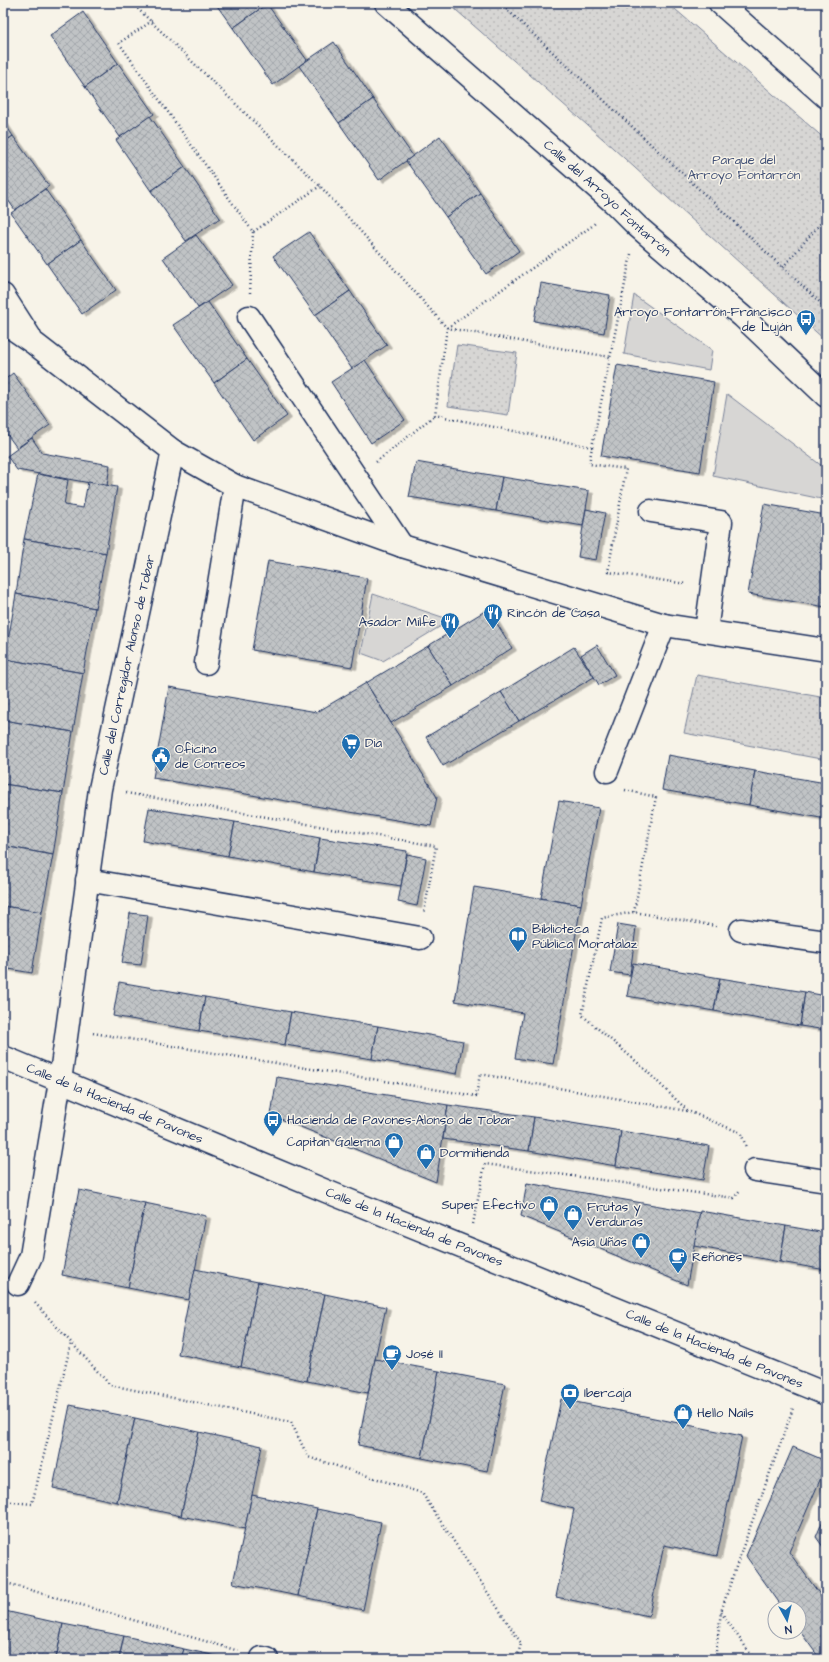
<svg xmlns="http://www.w3.org/2000/svg" width="829" height="1662" font-family="'Architects Daughter',sans-serif">
<defs>
<pattern id="grass-dots" width="8" height="8" patternUnits="userSpaceOnUse"><rect width="8" height="8" fill="#d7d6d4"/><path d="M2 2h.1M6 6h.1" fill="none" stroke="#b8b8b8" stroke-width="1.8" stroke-linecap="round"/></pattern>
<pattern id="building-cross-hatch" width="8" height="8" patternUnits="userSpaceOnUse"><rect width="8" height="8" fill="#c0c3c5"/><path d="M0 0l8 8M0 8l8-8" fill="none" stroke="#a4a8ac"/></pattern>
<filter id="shadow"><feDropShadow dx="4.5" dy="2.5" stdDeviation="0" flood-color="#0004"/></filter>
</defs>
<rect width="100%" height="100%" fill="#f7f3e8"/>
<filter id="ink" filterUnits="userSpaceOnUse"><feTurbulence type="fractalNoise" baseFrequency=".025" numOctaves="2"/><feDisplacementMap in="SourceGraphic" scale="8" xChannelSelector="R" yChannelSelector="G"/><feConvolveMatrix kernelMatrix="1 2 1 2 8 2 1 2 1" color-interpolation-filters="sRGB"/></filter>
<g filter="url(#ink)">
<g fill="url(#grass-dots)" stroke="#798299">
<polygon points="448,3 668,3 826,140 826,341 603,139"/>
<polygon points="457,345 517,353 508,415 448,406"/>
<polygon points="697,675 826,698 826,760 684,733"/>
</g>
<g fill="#d7d6d4" stroke="#798299">
<polygon points="634,295 712,350 709,370 624,354"/>
<polygon points="727,394 826,469 826,500 713,476"/>
<polygon points="373,594 451,620 383,661 361,653"/>
</g>
<g fill="url(#building-cross-hatch)" stroke="#1b2f5e" filter="url(#shadow)">
<polygon points="215,3 267,3 267,4 233,28"/>
<polygon points="267,4 307,60 273,85 233,28"/>
<polygon points="83,12 118,63 85,87 50,36"/>
<polygon points="334,42 373,99 339,123 299,66"/>
<polygon points="118,63 154,114 120,137 85,87"/>
<polygon points="373,99 413,156 379,180 339,123"/>
<polygon points="150,116 185,167 151,191 116,140"/>
<polygon points="3,121 13,136 3,143"/>
<polygon points="13,136 49,186 15,210 3,193 3,143"/>
<polygon points="440,136 480,193 446,217 406,161"/>
<polygon points="185,167 220,218 186,241 151,191"/>
<polygon points="45,189 81,240 47,264 11,213"/>
<polygon points="480,193 519,251 486,274 446,217"/>
<polygon points="309,232 350,291 315,315 273,256"/>
<polygon points="196,235 232,285 198,308 163,258"/>
<polygon points="81,240 116,290 82,314 47,264"/>
<polygon points="541,283 610,295 604,333 534,321"/>
<polygon points="350,291 387,345 352,369 315,315"/>
<polygon points="208,302 247,359 214,383 173,325"/>
<polygon points="247,359 287,416 253,440 214,383"/>
<polygon points="365,360 405,420 371,443 331,382"/>
<polygon points="617,365 714,382 700,472 601,456"/>
<polygon points="13,373 50,425 17,448 3,429 3,381"/>
<polygon points="32,438 42,453 110,465 107,486 17,470 7,456"/>
<polygon points="416,462 502,477 496,511 409,497"/>
<polygon points="38,474 68,480 64,505 83,508 88,482 117,487 106,553 24,539"/>
<polygon points="502,477 589,491 583,526 496,511"/>
<polygon points="764,504 826,515 826,607 748,594"/>
<polygon points="586,509 605,513 596,560 578,557"/>
<polygon points="24,539 106,553 95,608 16,594"/>
<polygon points="268,561 367,578 352,667 252,650"/>
<polygon points="16,594 95,608 83,673 5,659"/>
<polygon points="488,609 512,648 453,686 428,646"/>
<polygon points="597,645 615,675 599,685 581,655"/>
<polygon points="428,646 453,686 391,723 366,683"/>
<polygon points="574,647 594,677 519,721 501,692"/>
<polygon points="5,659 83,673 73,732 3,720 3,669"/>
<polygon points="366,683 437,797 431,826 153,778 169,687 317,712"/>
<polygon points="501,692 519,721 443,766 426,737"/>
<polygon points="3,720 73,732 63,793 3,784"/>
<polygon points="668,755 755,771 749,805 662,790"/>
<polygon points="755,771 826,783 826,819 749,805"/>
<polygon points="3,784 63,793 53,855 3,846"/>
<polygon points="559,801 599,808 581,905 541,898"/>
<polygon points="149,808 235,822 228,856 143,841"/>
<polygon points="235,822 320,838 314,872 228,856"/>
<polygon points="320,838 407,851 401,886 314,872"/>
<polygon points="3,846 53,855 42,912 3,906"/>
<polygon points="407,854 426,858 417,906 398,902"/>
<polygon points="474,887 581,905 553,1064 515,1058 523,1013 455,1001"/>
<polygon points="3,906 42,912 32,973 3,968"/>
<polygon points="130,913 148,915 141,965 122,963"/>
<polygon points="618,924 636,927 630,975 610,972"/>
<polygon points="633,963 720,978 714,1011 627,996"/>
<polygon points="720,978 805,992 800,1026 714,1011"/>
<polygon points="119,982 205,997 199,1031 113,1016"/>
<polygon points="805,992 826,996 826,1030 800,1026"/>
<polygon points="205,997 291,1012 285,1045 199,1031"/>
<polygon points="291,1012 378,1026 372,1059 285,1045"/>
<polygon points="378,1026 463,1041 457,1074 372,1059"/>
<polygon points="277,1077 448,1105 436,1182 271,1115"/>
<polygon points="448,1105 534,1117 529,1151 443,1139"/>
<polygon points="534,1117 621,1131 616,1166 529,1151"/>
<polygon points="621,1131 709,1146 703,1180 616,1166"/>
<polygon points="527,1183 700,1213 687,1285 521,1216"/>
<polygon points="79,1190 145,1203 128,1288 62,1275"/>
<polygon points="145,1203 206,1216 189,1300 128,1288"/>
<polygon points="700,1211 786,1226 780,1262 694,1246"/>
<polygon points="786,1226 826,1233 826,1270 780,1262"/>
<polygon points="195,1269 258,1282 241,1367 178,1354"/>
<polygon points="258,1282 325,1294 307,1381 241,1367"/>
<polygon points="325,1294 386,1307 368,1393 307,1381"/>
<polygon points="375,1359 439,1371 422,1458 358,1445"/>
<polygon points="439,1371 505,1384 487,1471 422,1458"/>
<polygon points="561,1399 742,1436 717,1556 664,1545 649,1616 556,1597 574,1509 539,1501"/>
<polygon points="70,1405 135,1418 117,1502 53,1488"/>
<polygon points="135,1418 199,1432 181,1516 117,1502"/>
<polygon points="199,1432 262,1446 245,1529 181,1516"/>
<polygon points="793,1447 826,1461 826,1466 789,1552 826,1603 826,1659 820,1659 799,1630 799,1608 783,1608 746,1556"/>
<polygon points="252,1495 317,1509 298,1596 233,1583"/>
<polygon points="317,1509 381,1522 363,1610 298,1596"/>
<polygon points="826,1513 826,1551 816,1537"/>
<polygon points="5,1611 63,1624 56,1659 3,1659"/>
<polygon points="63,1624 124,1636 119,1659 56,1659"/>
<polygon points="124,1636 184,1649 181,1659 119,1659"/>
<polygon points="184,1649 231,1659 181,1659"/>
</g>
<g fill="none" stroke-linecap="round" stroke-linejoin="round">
<defs>
<g id="minor">
<path id="s1" d="M386,3L613,202L637,226L743,317L826,396"/>
<polyline points="3,295 30,337"/>
<polyline points="249,317 402,546"/>
<polyline points="3,322 35,344 173,451 235,486 402,546 664,625 826,650"/>
<polyline points="651,511 721,522 706,631"/>
<polyline points="206,663 235,486"/>
<polyline points="607,771 664,625"/>
<polyline points="87,880 420,938"/>
<polyline points="741,930 826,942"/>
<path id="s2" d="M3,1057L333,1194L826,1394"/>
<polyline points="755,1170 826,1181"/>
<path id="s3" d="M18,1284L31,1256L60,1081L100,789L173,451"/>
<polyline points="262,1658 267,1659"/>
</g>
<polyline id="highway" points="720,3 826,97"/>
</defs>
<use href="#minor" stroke="#1b2f5e" stroke-width="25"/>
<use href="#highway" stroke="#1b2f5e" stroke-width="25"/>
<g stroke="#1b2f5e" stroke-width="2.5" stroke-dasharray="1 3" stroke-linecap="butt">
<polyline points="132,3 320,186 447,328 435,415 592,447 589,464 626,469 608,572 686,584"/>
<polyline points="500,3 826,308"/>
<polyline points="152,21 119,43 253,232 320,186"/>
<polyline points="783,267 826,217"/>
<polyline points="250,293 253,232"/>
<polyline points="447,328 592,226 596,222"/>
<polyline points="447,328 610,357"/>
<polyline points="592,447 631,254"/>
<polyline points="376,462 435,415"/>
<polyline points="625,790 656,797 634,912"/>
<polyline points="126,793 436,846 424,913"/>
<polyline points="716,926 634,912 602,918 582,1015 638,1063 688,1111 741,1133 746,1147"/>
<polyline points="3,1022 6,1014"/>
<polyline points="93,1033 476,1096 480,1074 687,1111"/>
<polyline points="473,1224 485,1164 734,1198 740,1190"/>
<polyline points="35,1303 110,1385 291,1422 308,1457 422,1493 521,1643 517,1659"/>
<polyline points="3,1501 32,1504 71,1343"/>
<polyline points="3,1582 239,1651"/>
<polyline points="715,1659 721,1612"/>
<path d="M754,1659L721,1612C743,1543 769,1477 793,1408"/>
</g>
<use href="#minor" stroke="#f7f3e8" stroke-width="22"/>
<use href="#highway" stroke="#f7f3e8" stroke-width="22"/>
</g>
</g>
<defs>
<symbol id="bus-pin" viewBox="-11 -11 22 30"><path d="M0 17L-7.5 6A9.5 9.5 0 1 1 7.5 6Z" fill="#1f6fb2" stroke="#f7f3e8"/><path d="M-5-6H5V4H4V6H2V4H-2V6H-4V4H-5ZM-3.5-4V0h7V-4ZM-3.5 1.2v1.5H-2V1.2ZM2 1.2v1.5H3.5V1.2Z" fill="#fff"/></symbol>
<symbol id="restaurant-pin" viewBox="-11 -11 22 30"><path d="M0 17L-7.5 6A9.5 9.5 0 1 1 7.5 6Z" fill="#1f6fb2" stroke="#f7f3e8"/><path d="M-5-6h1v4h1v-4h1v4h1v-4h1v5L-1.5 .5V6h-2V.5L-5-1ZM5-6V6H3V1.5H1.5Q1.5-4 5-6Z" fill="#fff"/></symbol>
<symbol id="supermarket-pin" viewBox="-11 -11 22 30"><path d="M0 17L-7.5 6A9.5 9.5 0 1 1 7.5 6Z" fill="#1f6fb2" stroke="#f7f3e8"/><path d="M-6-5.5h2.5l.6 2H6L4.5 2H-2.5L-4.4-4H-6ZM-1.5 3.2a1.3 1.3 0 1 0 .1 0ZM3 3.2a1.3 1.3 0 1 0 .1 0Z" fill="#fff"/></symbol>
<symbol id="civic-pin" viewBox="-11 -11 22 30"><path d="M0 17L-7.5 6A9.5 9.5 0 1 1 7.5 6Z" fill="#1f6fb2" stroke="#f7f3e8"/><path d="M-.6-6.5H3V-4.5H.6V-3L4-1V1h2V6H-6V1h2V-1L-.6-3ZM-1.2 2.5V6h2.4V2.5Z" fill="#fff"/></symbol>
<symbol id="library-pin" viewBox="-11 -11 22 30"><path d="M0 17L-7.5 6A9.5 9.5 0 1 1 7.5 6Z" fill="#1f6fb2" stroke="#f7f3e8"/><path d="M-6-4Q-3-5.5-.7-3.5V5Q-3 3-6 4ZM6-4Q3-5.5 .7-3.5V5Q3 3 6 4Z" fill="#fff"/></symbol>
<symbol id="shop-pin" viewBox="-11 -11 22 30"><path d="M0 17L-7.5 6A9.5 9.5 0 1 1 7.5 6Z" fill="#1f6fb2" stroke="#f7f3e8"/><path d="M-5-2.5h2.3a2.7 3.5 0 0 1 5.4 0H5L5.5 6h-11ZM-1.5-2.5h3a1.5 2.3 0 0 0-3 0Z" fill="#fff"/></symbol>
<symbol id="cafe-pin" viewBox="-11 -11 22 30"><path d="M0 17L-7.5 6A9.5 9.5 0 1 1 7.5 6Z" fill="#1f6fb2" stroke="#f7f3e8"/><path d="M-5.5-4.5H6V0H3Q3 3.5 0 3.5H-2.5Q-5.5 3.5-5.5 0ZM3-3.2v2h1.7v-2ZM-6 4.5H4V6H-6Z" fill="#fff"/></symbol>
<symbol id="bank-pin" viewBox="-11 -11 22 30"><path d="M0 17L-7.5 6A9.5 9.5 0 1 1 7.5 6Z" fill="#1f6fb2" stroke="#f7f3e8"/><path d="M-6-4H6V4H-6ZM0-2.3a2.3 2.3 0 1 0 0 4.6a2.3 2.3 0 1 0 0-4.6Z" fill="#fff"/></symbol>
</defs>
<g fill-rule="evenodd">
<use href="#bus-pin" x="795" y="308" width="22" height="30"/>
<use href="#restaurant-pin" x="482" y="602" width="22" height="30"/>
<use href="#restaurant-pin" x="439" y="611" width="22" height="30"/>
<use href="#supermarket-pin" x="340" y="732" width="22" height="30"/>
<use href="#civic-pin" x="150" y="745" width="22" height="30"/>
<use href="#library-pin" x="507" y="925" width="22" height="30"/>
<use href="#bus-pin" x="262" y="1109" width="22" height="30"/>
<use href="#shop-pin" x="383" y="1131" width="22" height="30"/>
<use href="#shop-pin" x="415" y="1142" width="22" height="30"/>
<use href="#shop-pin" x="538" y="1194" width="22" height="30"/>
<use href="#shop-pin" x="562" y="1203" width="22" height="30"/>
<use href="#shop-pin" x="630" y="1231" width="22" height="30"/>
<use href="#cafe-pin" x="667" y="1246" width="22" height="30"/>
<use href="#cafe-pin" x="381" y="1343" width="22" height="30"/>
<use href="#bank-pin" x="559" y="1382" width="22" height="30"/>
<use href="#shop-pin" x="672" y="1402" width="22" height="30"/>
</g>
<g text-anchor="middle" dominant-baseline="central" stroke-width="3" stroke-linejoin="round" paint-order="stroke">
<g font-size="13" fill="#415076" stroke="#f7f3e8">
<text x="744" y="160">Parque del<tspan x="744" dy="15">Arroyo Fontarrón</tspan></text>
</g>
<g font-size="13" fill="#1b2f5e" stroke="#f7f3e8">
<text stroke="none"><textPath href="#s1" startOffset="295">Calle del Arroyo Fontarrón</textPath></text>
<text stroke="none"><textPath href="#s3" startOffset="630">Calle del Corregidor Alonso de Tobar</textPath></text>
<text stroke="none"><textPath href="#s2" startOffset="121">Calle de la Hacienda de Pavones</textPath></text>
<text stroke="none"><textPath href="#s2" startOffset="445">Calle de la Hacienda de Pavones</textPath></text>
<text stroke="none"><textPath href="#s2" startOffset="769">Calle de la Hacienda de Pavones</textPath></text>
</g>
<g font-size="13" fill="#1b2f5e" stroke="#f7f3e8" text-anchor="start">
<text x="792" y="312" text-anchor="end">Arroyo Fontarrón-Francisco<tspan x="792" dy="15">de Luján</tspan></text>
<text x="507" y="613">Rincón de Casa</text>
<text x="436" y="622" text-anchor="end">Asador Milfe</text>
<text x="365" y="743">Dia</text>
<text x="175" y="749">Oficina<tspan x="175" dy="15">de Correos</tspan></text>
<text x="532" y="929">Biblioteca<tspan x="532" dy="15">Pública Moratalaz</tspan></text>
<text x="287" y="1120">Hacienda de Pavones-Alonso de Tobar</text>
<text x="380" y="1142" text-anchor="end">Capitan Galerna</text>
<text x="440" y="1153">Dormitienda</text>
<text x="535" y="1205" text-anchor="end">Super Efectivo</text>
<text x="587" y="1207">Frutas y<tspan x="587" dy="15">Verduras</tspan></text>
<text x="627" y="1242" text-anchor="end">Asia Uñas</text>
<text x="692" y="1257">Reñones</text>
<text x="406" y="1354">José II</text>
<text x="584" y="1393">Ibercaja</text>
<text x="697" y="1413">Hello Nails</text>
</g>
</g>
<rect width="829" height="1662" fill="none" stroke="#f7f3e8" stroke-width="16"/>
<rect x="8" y="8" width="813" height="1646" fill="none" stroke="#1b2f5e" stroke-width="1.5" filter="url(#ink)"/>
<g transform="translate(787 1620) rotate(172)"><circle r="19" fill="#f7f3e8" stroke="#9fa5b1"/>
<path d="M0-3L7 15L0 10L-7 15Z" fill="#1f6fb2"/>
<text y="-6" font-size="11" font-weight="bold" text-anchor="middle" fill="#1b2f5e">N</text>
</g>
</svg>
